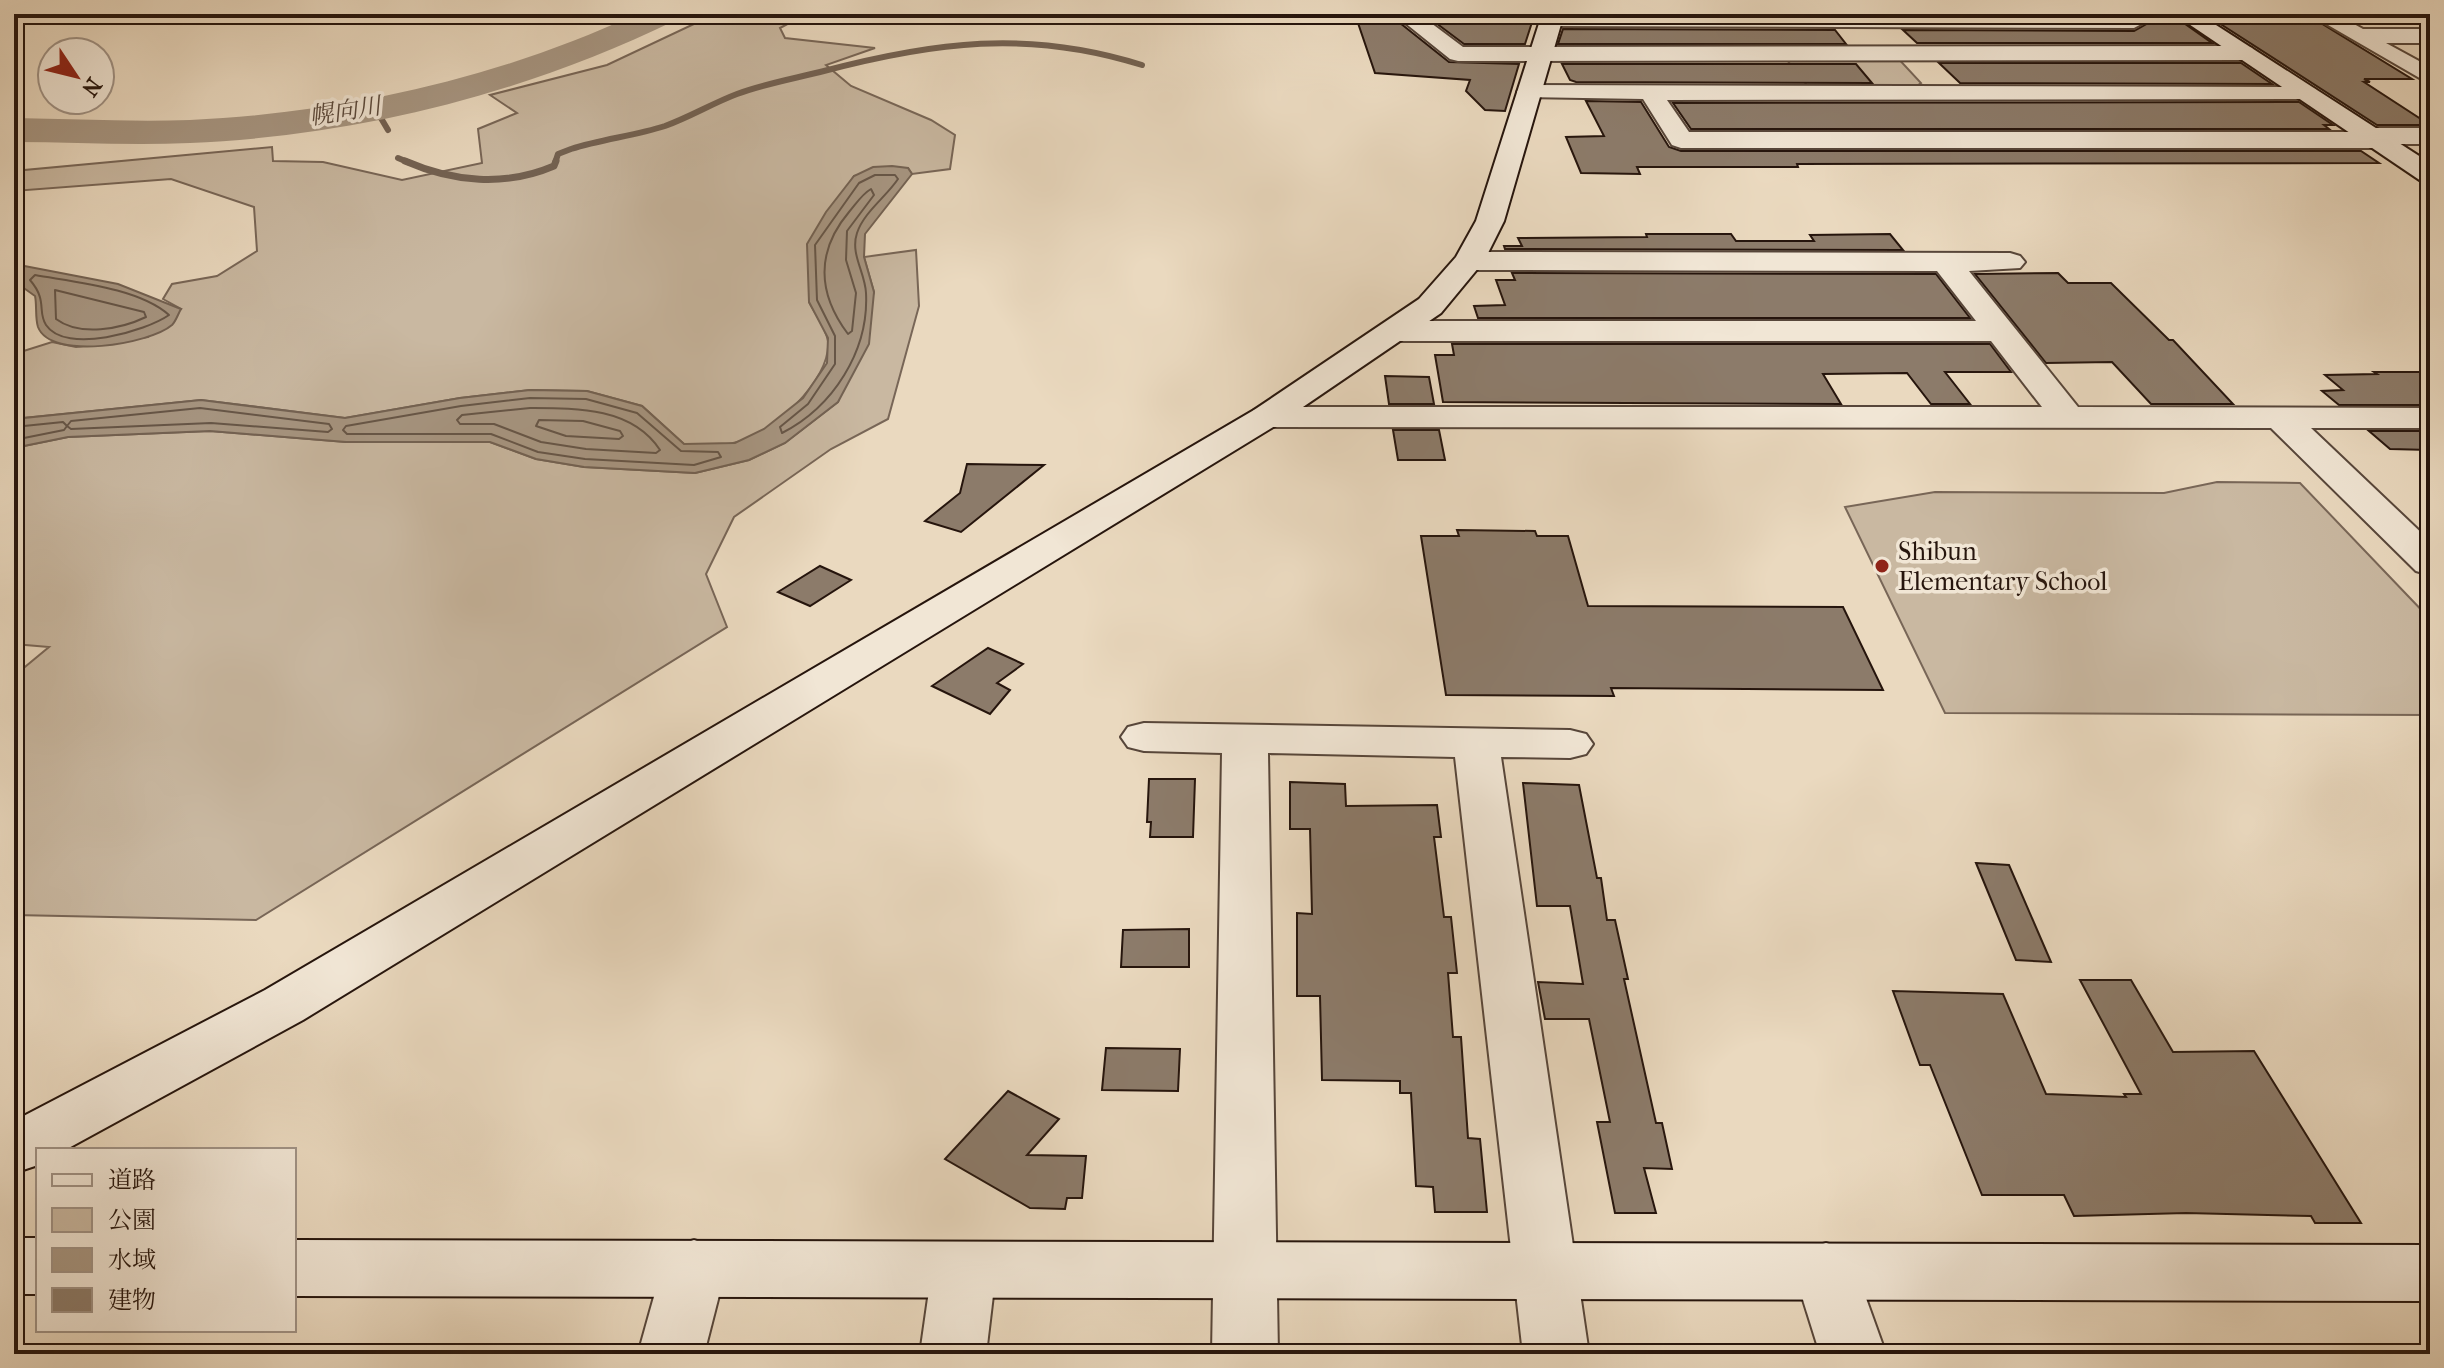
<svg xmlns="http://www.w3.org/2000/svg" width="2444" height="1368" font-family="'IM FELL French Canon','Noto Serif JP',serif">
<rect width="100%" height="100%" fill="#ead9bf"/>
<filter id="stains"><feTurbulence type="fractalNoise" baseFrequency=".0025" numOctaves="4"/><feColorMatrix values="0 0 0 0 .2 0 0 0 0 .09 0 0 0 0 .02 0 0 0 .5 -.17"/></filter>
<radialGradient id="worn" r=".72"><stop offset=".6" stop-color="#630" stop-opacity="0"/><stop offset="1" stop-color="#630" stop-opacity=".3"/></radialGradient>
<g fill="#c9b8a1" stroke="#786657" stroke-width="2">
<path d="M715,14H806L780,28L785,38L875,48L826,65L851,86L931,120L955,135L950,169L912,174L908,168L854,176L847,187L809,302C815,314 826,328 828,341C832,380 770,437 733,443C718,446 700,444 684,444L642,406L587,391L530,390L460,398L345,418L201,400L14,419V354L52,342L76,347L148,337L181,309L163,299L172,284L217,276L257,251L254,207L171,179L14,191V171L272,147L273,161L323,162L402,180L482,163L478,129L517,113L490,95L607,65Z"/>
<polygon points="1783,55 1895,55 1921,83 1914,88 1810,89"/>
<polygon points="916,250 919,306 888,419 831,449 734,517 706,574 727,627 256,920 14,915 14,676 49,647 14,644 14,448 68,437 210,431 346,442 490,442 536,459 584,467 695,473 749,460 785,443 838,402 874,292 864,257"/>
<polygon points="2217,482 2300,483 2430,619 2430,715 1945,713 1845,507 1935,492 2164,493"/>
</g>
<g fill="#a79682" stroke="#736253" stroke-width="2">
<polygon points="892,166 908,168 912,174 865,234 864,257 874,292 869,344 838,402 785,443 749,460 695,473 584,467 536,459 490,442 346,442 210,431 68,437 14,448 14,419 201,400 345,418 460,398 530,390 587,391 642,406 684,444 735,443 764,429 803,398 827,363 828,338 809,302 807,244 826,212 854,176 873,167"/>
<path d="M14,264L118,284L181,309C178,314 176,321 172,325C150,344 51,361 38,327C35,318 37,305 35,296L14,281Z"/>
</g>
<g fill="none" stroke-linecap="round" stroke-linejoin="round">
<g stroke="#665648" stroke-width="2">
<path d="M875,175H895L898,179C886,197 864,212 857,233C850,254 865,272 866,293C869,351 833,407 782,433L780,427L808,404L835,364V336L817,300L815,245L859,183Z"/>
<path d="M871,189L874,195L847,231L846,260L856,293L852,331L848,334C817,293 816,251 849,212C856,204 862,194 871,189Z"/>
<path d="M35,275C74,282 139,288 169,315C146,331 66,355 46,325C37,311 48,301 30,280Z"/>
<path d="M55,290L144,312L146,317C121,329 80,337 56,319Z"/>
<polygon points="530,398 586,399 637,413 681,451 718,452 721,457 694,465 585,459 538,452 491,434 347,434 343,430 346,426 461,406"/>
<polygon points="200,408 329,424 332,429 328,432 211,423 71,429 67,426 71,421"/>
<path d="M530,408C576,408 632,407 660,450L656,453L586,449L541,442L494,424H460L457,420L462,415Z"/>
<polygon points="539,420 583,421 620,431 623,436 619,439 566,436 536,426"/>
<polyline points="14,427 63,422 67,426 64,430 14,440"/>
</g>
<g stroke="#736253" stroke-width="6">
<polyline points="375,108 388,130"/>
<polyline points="398,158 410,163"/>
<path d="M555,163L558,154L571,149C602,139 634,136 665,126C690,117 713,103 737,94C764,84 792,79 820,72C933,42 1028,29 1142,65"/>
</g>
<path stroke="#736253" stroke-width="7" d="M405,161C453,182 505,187 554,166L556,161"/>
<path fill="#a79682" fill-rule="evenodd" d="M636,14H678L674,21C524,94 356,136 190,143C131,146 72,142 14,142V118C73,119 131,122 190,120C342,113 497,79 636,14Z"/>
</g>
<g fill="#8c7b6a" stroke="#26150d" stroke-width="2">
<polygon points="2137,14 2171,14 2212,43 1917,43 1903,30 2134,31 2148,23"/>
<polygon points="2205,14 2306,14 2412,79 2364,79 2370,82 2364,82 2430,125 2377,125"/>
<polygon points="1493,16 1534,16 1525,44 1464,44 1436,23 1496,23"/>
<polygon points="1358,23 1400,23 1449,62 1519,64 1505,111 1485,110 1466,91 1470,80 1375,73"/>
<polygon points="1563,29 1835,30 1846,44 1558,44"/>
<polygon points="1939,63 2241,63 2272,84 1960,83"/>
<polygon points="1562,64 1856,64 1872,83 1576,82 1570,80"/>
<polygon points="1586,101 1641,102 1669,147 1681,151 2361,151 2379,163 1797,164 1798,167 1637,167 1640,174 1581,173 1566,137 1604,136"/>
<polygon points="2299,102 2333,125 2324,125 2329,129 1691,129 1673,103"/>
<polygon points="1646,234 1731,234 1736,241 1814,241 1810,235 1890,234 1903,250 1505,249 1504,246 1522,246 1518,238 1647,237"/>
<polygon points="1512,273 1936,274 1970,318 1478,318 1474,306 1505,305 1496,280 1515,280"/>
<polygon points="2058,273 2068,283 2111,283 2169,340 2173,340 2233,404 2151,404 2112,362 2046,363 1975,274"/>
<polygon points="1452,344 1990,344 2011,372 1945,372 1970,404 1931,404 1907,373 1823,374 1841,404 1443,402 1435,355 1454,355"/>
<polygon points="2374,372 2430,372 2430,405 2339,405 2322,391 2343,390 2325,375 2377,374"/>
<polygon points="1385,376 1429,377 1434,404 1389,404"/>
<polygon points="1393,430 1439,430 1445,460 1398,460"/>
<polygon points="2369,431 2430,431 2430,450 2390,449"/>
<polygon points="967,464 1044,465 961,532 925,521 960,493"/>
<polygon points="1457,530 1535,531 1537,536 1568,536 1588,606 1843,607 1883,690 1611,688 1614,696 1446,695 1421,536 1459,536"/>
<polygon points="820,566 851,580 810,606 778,592"/>
<polygon points="988,648 1023,664 997,683 1010,690 990,714 932,686"/>
<polygon points="1149,779 1195,779 1193,837 1150,837 1151,822 1147,822"/>
<polygon points="1290,782 1345,784 1346,806 1437,805 1441,837 1434,837 1444,917 1451,917 1457,973 1448,973 1453,1037 1461,1037 1468,1138 1480,1139 1487,1212 1435,1212 1433,1187 1416,1186 1411,1093 1400,1093 1400,1081 1322,1080 1320,996 1297,996 1297,913 1312,914 1310,829 1290,829"/>
<polygon points="1523,783 1579,785 1597,878 1601,878 1607,920 1615,920 1628,979 1624,979 1656,1123 1662,1123 1672,1169 1644,1168 1656,1213 1615,1213 1597,1122 1610,1122 1589,1019 1545,1019 1538,982 1583,984 1570,906 1537,906"/>
<polygon points="1976,863 2009,865 2051,962 2016,960"/>
<polygon points="1189,929 1189,967 1121,967 1123,930"/>
<polygon points="2080,980 2131,980 2173,1052 2254,1051 2361,1223 2315,1223 2311,1216 2186,1213 2074,1216 2064,1195 1982,1195 1930,1065 1920,1065 1893,991 2003,994 2046,1094 2126,1097 2124,1094 2141,1094"/>
<polygon points="1106,1048 1180,1049 1178,1091 1102,1090"/>
<polygon points="1008,1091 1059,1119 1027,1155 1086,1156 1082,1198 1067,1198 1065,1209 1030,1208 945,1159"/>
</g>
<g fill="none" stroke-linecap="round" stroke-linejoin="round">
<defs>
<g id="street">
<polygon points="1394,14 1419,14 1463,47 2244,46 2252,48 2255,53 2252,58 2244,60 1458,61 1450,59"/>
<polygon points="2309,14 2336,14 2363,29 2430,29 2430,43 2386,43 2430,67 2430,84"/>
<polygon points="1551,15 2134,16 2145,22 2134,28 1543,26 1540,21 1543,16"/>
<polygon points="1529,85 2307,87 2315,89 2319,94 2315,99 1667,100 1689,132 2362,132 2372,128 2430,128 2430,144 2388,144 2378,148 1681,148 1672,145 1643,99 1521,97 1517,92 1521,87"/>
<polygon points="1469,252 2010,253 2020,256 2025,262 2020,268 1969,271 2078,407 2430,408 2430,428 2311,428 2430,541 2430,575 2416,571 2271,428 1266,427 1254,424 1249,417 1254,410 1266,407 2042,407 1991,341 1395,341 1384,338 1379,331 1384,324 1395,321 1976,321 1937,271 1469,270 1459,267 1454,261 1459,255"/>
<polygon points="1144,723 1570,730 1586,734 1593,744 1586,754 1570,758 1501,757 1589,1354 1523,1354 1455,757 1268,753 1278,1354 1212,1354 1222,753 1144,751 1128,747 1121,737 1128,727"/>
<polygon points="694,1240 717,1248 726,1268 704,1354 638,1354 662,1268 671,1248"/>
<polygon points="964,1242 987,1250 996,1270 986,1354 920,1354 932,1270 941,1250"/>
<polygon points="1826,1243 1849,1251 1886,1354 1820,1354 1794,1271 1803,1251"/>
</g>
<g id="secondary">
<polygon points="1542,14 1564,14 1504,221 1484,261 1441,313 1278,424 303,1020 65,1150 38,1150 38,1165 14,1173 14,1121 265,990 1254,410 1419,299 1456,257 1476,221"/>
<polygon points="2174,14 2199,14 2430,163 2430,183 2421,181"/>
<rect x="14" y="1238" width="24" height="56"/>
<polygon points="294,1240 2430,1245 2430,1301 294,1296"/>
</g>
</defs>
<use href="#street" stroke="#57463a" stroke-width="4"/>
<use href="#secondary" stroke="#26150d" stroke-width="4"/>
<use href="#street" fill="#f1e6d5" fill-rule="evenodd"/>
<use href="#secondary" fill="#f1e6d5" fill-rule="evenodd"/>
</g>
<circle fill="#8f2418" stroke="#f1e6d5" stroke-width="3" cx="1882" cy="566" r="8"/>
<g text-anchor="middle" dominant-baseline="central" stroke-width="7" stroke-linejoin="round" paint-order="stroke">
<g font-size="24" font-style="italic" fill="#5a493c" stroke="#f1e6d5">
<text transform="translate(345 111) rotate(-9)">幌向川</text>
</g>
<g font-size="26" fill="#26150d" stroke="#f1e6d5" text-anchor="start">
<text x="1898" y="551">Shibun<tspan x="1898" dy="30">Elementary School</tspan></text>
</g>
</g>
<rect width="2444" height="1368" fill="none" stroke="#ead9bf" stroke-width="48"/>
<rect x="16" y="16" width="2412" height="1336" fill="none" stroke="#26150d" stroke-width="4"/>
<rect x="24" y="24" width="2396" height="1320" fill="none" stroke="#26150d" stroke-width="2"/>
<rect x="36" y="1148" width="260" height="184" fill="#f1e6d5" stroke="#a09285" stroke-width="2"/>
<rect x="52" y="1174" width="40" height="12" fill="#f1e6d5" stroke="#a09285" stroke-width="2"/>
<text x="108" y="1188" font-size="24" fill="#26150d">道路</text>
<rect x="52" y="1208" width="40" height="24" fill="#c9b8a1" stroke="#a09285" stroke-width="2"/>
<text x="108" y="1228" font-size="24" fill="#26150d">公園</text>
<rect x="52" y="1248" width="40" height="24" fill="#a79682" stroke="#a09285" stroke-width="2"/>
<text x="108" y="1268" font-size="24" fill="#26150d">水域</text>
<rect x="52" y="1288" width="40" height="24" fill="#8c7b6a" stroke="#a09285" stroke-width="2"/>
<text x="108" y="1308" font-size="24" fill="#26150d">建物</text>
<g transform="translate(76 76) rotate(125)"><circle r="38" fill="#f1e6d5" stroke="#a09285" stroke-width="2"/>
<path d="M0-6L14 30L0 20L-14 30Z" fill="#8f2418"/>
<text y="-12" font-size="22" font-weight="bold" text-anchor="middle" fill="#26150d">N</text>
</g>
<rect width="100%" height="100%" filter="url(#stains)"/>
<rect width="100%" height="100%" fill="url(#worn)"/>
</svg>
